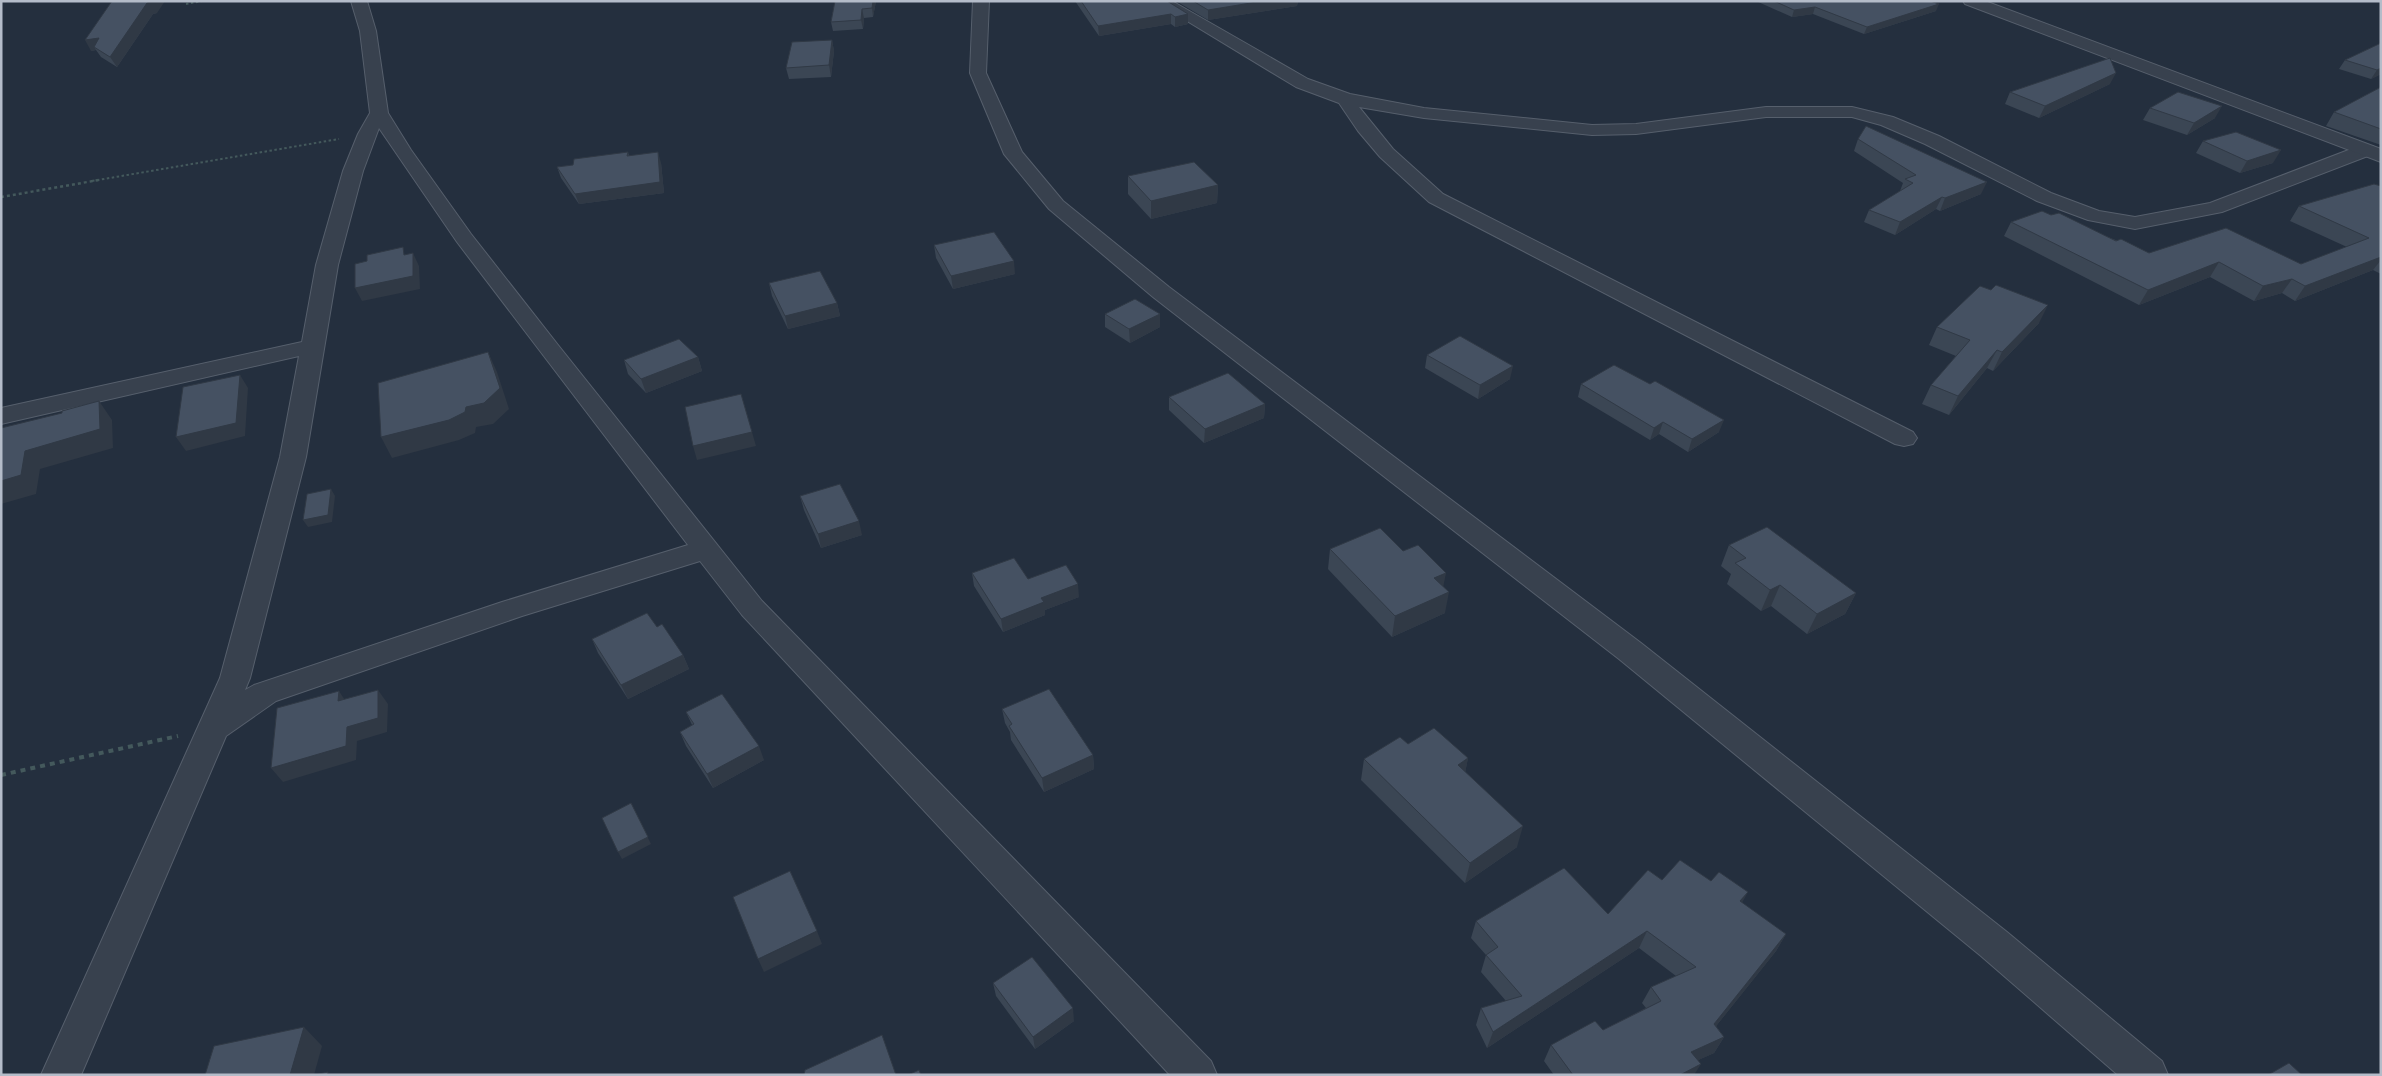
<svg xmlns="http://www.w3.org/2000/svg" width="2382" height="1076" font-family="Roboto,sans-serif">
<rect width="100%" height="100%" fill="#242f3e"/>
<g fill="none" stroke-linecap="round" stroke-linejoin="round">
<defs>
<g id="minor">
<path d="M351,1H367L376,31L388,113L411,150L471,234L558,345L762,601L1211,1061L1217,1075H1170L742,615L700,561L522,616L276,701L226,736L81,1075H41L220,678L280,457L299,356L1,424V408L302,342L316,265L343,171L358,134L370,113L360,31ZM379,128L457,242L688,545L502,602L254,685L245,690L250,678L306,457L338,265L363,171Z"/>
<polygon points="973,1 989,1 986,73 1022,152 1063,201 1169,287 1641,643 2007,932 2162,1061 2168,1075 2118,1075 1981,956 1619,659 1153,297 1049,209 1004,154 970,73"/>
<polygon points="1154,1 1172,1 1308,79 1350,94 1424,108 1592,125 1636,124 1766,107 1852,107 1893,117 1939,136 2051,193 2099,211 2135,217 2210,203 2359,146 2373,146 2375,150 2373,154 2222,212 2135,229 2088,220 2037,201 1925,144 1881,125 1852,117 1766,117 1636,134 1592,135 1424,118 1359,107 1393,149 1443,194 1913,432 1917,438 1913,444 1904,446 1895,444 1429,202 1380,157 1358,131 1339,103 1296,87"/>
</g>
<polygon id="tertiary" points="1963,1 1985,1 2381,149 2381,162 1965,4"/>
</defs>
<use href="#minor" stroke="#565f6c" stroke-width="2"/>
<use href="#tertiary" stroke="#565f6c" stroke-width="2"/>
<g stroke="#44595c" stroke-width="2" stroke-dasharray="2.5 2.5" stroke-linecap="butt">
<polyline points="186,4 202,1"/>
<polyline points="92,181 339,139"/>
</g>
<polyline stroke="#44595c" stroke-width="2.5" stroke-dasharray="3 3" stroke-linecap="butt" points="1,197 99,180"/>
<polyline stroke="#44595c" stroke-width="4" stroke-dasharray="5 5" stroke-linecap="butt" points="1,775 178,736"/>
<use href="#minor" fill="#38414e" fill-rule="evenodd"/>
<use href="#tertiary" fill="#38414e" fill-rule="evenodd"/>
</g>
<g fill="#3b4654">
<polygon points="112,1 157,13 153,14 117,67 101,57 96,50 91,51"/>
<polygon points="835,1 876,1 873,17 864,18 863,29 833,31 831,22"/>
<polygon points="1075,1 1167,1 1188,14 1188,24 1175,27 1171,24 1099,36"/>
<polygon points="1176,1 1298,1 1297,6 1208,20"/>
<polygon points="1756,1 1930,1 1936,11 1864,34 1813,14 1792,17"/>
<polygon points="832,40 834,51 831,77 789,79 786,68"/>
<polygon points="2381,43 2381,74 2371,79 2339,69 2345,60"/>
<polygon points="2110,84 2039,118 2005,104 2010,92"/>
<polygon points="2381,87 2381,145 2326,126 2334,112"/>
<polygon points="2150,108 2215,118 2187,135 2143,120"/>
<polygon points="1858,139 1981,194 1940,211 1936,209 1895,235 1864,222 1869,210 1900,191 1903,183 1854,151"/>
<polygon points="2203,141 2273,163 2240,173 2196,153"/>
<polygon points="628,152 629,156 661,163 664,193 579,204 561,178 557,167 573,165"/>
<polygon points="1128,176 1218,185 1217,203 1151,219 1128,194"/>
<polygon points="2381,186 2381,274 2373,270 2295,301 2282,293 2254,301 2210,277 2139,305 2004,236 2011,222 2051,215 2149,253 2301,264 2347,247 2290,221 2299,206"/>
<polygon points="934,245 1015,274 953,289 936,258"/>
<polygon points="769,283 837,303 840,316 788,329 772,296"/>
<polygon points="1105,314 1160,314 1160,327 1130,343 1105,327"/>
<polygon points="2039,323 1993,371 1987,368 1949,415 1922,404 1931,385 1956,356 1929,345 1937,327"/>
<polygon points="1427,355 1510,379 1478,399 1425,368"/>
<polygon points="698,357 702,371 646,393 628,374 624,360"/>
<polygon points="1581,384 1719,432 1688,452 1659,434 1650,440 1578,397"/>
<polygon points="1169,397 1265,404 1264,418 1204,443 1169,410"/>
<polygon points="800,496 862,535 821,548 804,510"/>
<polygon points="1729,545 1856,593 1845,614 1807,634 1771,606 1761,611 1727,584 1731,574 1721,566"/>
<polygon points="1330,549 1403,551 1443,587 1445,613 1392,637 1328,569"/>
<polygon points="972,573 1028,579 1079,597 1045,610 1045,615 1003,632 974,586"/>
<polygon points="657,627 683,655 689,669 628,699 598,653 592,639"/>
<polygon points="1002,709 1093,755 1094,769 1044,792 1011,740 1010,732 1005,723"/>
<polygon points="686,712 764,760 713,788 686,746 680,732 692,725"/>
<polygon points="1408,744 1468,758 1465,772 1517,847 1465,883 1361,780 1364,759"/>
<polygon points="1662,880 1742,903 1786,934 1776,951 1716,1026 1724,1037 1714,1053 1698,1060 1694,1075 1554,1075 1544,1061 1551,1045 1603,1030 1646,1008 1642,1003 1651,987 1676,976 1639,948 1487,1048 1476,1025 1481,1008 1506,1001 1481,972 1486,955 1471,938 1476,921 1608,914"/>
<polygon points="993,983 1074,1021 1035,1049 996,996"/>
</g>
<g fill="#303945">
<polygon points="152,1 165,1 157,13 153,14 117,67 110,57 147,3"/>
<polygon points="873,1 876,1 873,17 872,8"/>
<polygon points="1263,1 1298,1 1297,6 1208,20 1208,10"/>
<polygon points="1939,4 1936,11 1864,34 1867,27"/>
<polygon points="1815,7 1813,14 1792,17 1794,10"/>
<polygon points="862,9 864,18 863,29 861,20"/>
<polygon points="1171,14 1171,24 1099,36 1098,26"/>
<polygon points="1188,14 1188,24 1175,27 1175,17"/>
<polygon points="99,38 94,47 96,50 91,51 85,40"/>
<polygon points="832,40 834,51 831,77 829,65"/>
<polygon points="2381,68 2381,74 2371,79 2377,70"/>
<polygon points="2116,73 2110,84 2039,118 2045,106"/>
<polygon points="2222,106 2215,118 2187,135 2194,123"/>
<polygon points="2281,150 2273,163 2240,173 2247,161"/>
<polygon points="658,152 661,163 664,193 579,204 575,194"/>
<polygon points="1987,182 1981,194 1940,211 1945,198"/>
<polygon points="1218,185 1217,203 1151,219 1151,201"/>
<polygon points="1942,197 1936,209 1895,235 1900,222"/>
<polygon points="413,253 419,266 420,289 362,301 355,288"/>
<polygon points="2381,257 2381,260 2373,270 2295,301 2305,286"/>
<polygon points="1014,261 1015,274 953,289 951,276"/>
<polygon points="2219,262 2210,277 2139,305 2148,290"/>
<polygon points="2292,279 2282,293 2254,301 2263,286"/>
<polygon points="837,303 840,316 788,329 785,316"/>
<polygon points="2048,305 2039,323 1993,371 2002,352"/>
<polygon points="1160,314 1160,327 1130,343 1129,329"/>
<polygon points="1997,350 1987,368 1949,415 1958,396"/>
<polygon points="488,352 497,372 509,409 493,424 476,427 475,433 459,440 392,458 381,437 466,407"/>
<polygon points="698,357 702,371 646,393 641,379"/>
<polygon points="1513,366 1510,379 1478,399 1480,385"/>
<polygon points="240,375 248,388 245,436 186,451 176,437"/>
<polygon points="741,394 756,446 697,460 693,446"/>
<polygon points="99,401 112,420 113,448 40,469 36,494 1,504 1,481 25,451"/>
<polygon points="1265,404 1264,418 1204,443 1205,429"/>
<polygon points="1724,420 1719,432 1688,452 1692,439"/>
<polygon points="1663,422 1659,434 1650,440 1654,428"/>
<polygon points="331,489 335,496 332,522 308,527 303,520"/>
<polygon points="859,521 862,535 821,548 818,534"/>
<polygon points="1446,573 1442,593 1434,578"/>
<polygon points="1078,584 1079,597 1045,610 1045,615 1003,632 1001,619 1041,598"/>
<polygon points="1780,585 1771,606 1761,611 1770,590"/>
<polygon points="1449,592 1445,613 1392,637 1395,616"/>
<polygon points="1856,593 1845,614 1807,634 1817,614"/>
<polygon points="683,655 689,669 628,699 621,685"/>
<polygon points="378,690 388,704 387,732 357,741 356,760 283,782 271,768 347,727"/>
<polygon points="339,691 348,705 338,701"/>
<polygon points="759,746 764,760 713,788 707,774"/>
<polygon points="1093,755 1094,769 1044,792 1042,778"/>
<polygon points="1468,758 1464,779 1458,765"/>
<polygon points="634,810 651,844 622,859 618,852"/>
<polygon points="1523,826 1517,847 1465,883 1470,863"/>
<polygon points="1748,892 1738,910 1740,901"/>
<polygon points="817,931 822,944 764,972 758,959"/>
<polygon points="1647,931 1639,948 1487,1048 1493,1032"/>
<polygon points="1786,934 1776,951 1705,1040 1714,1024"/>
<polygon points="1073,1008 1074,1021 1035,1049 1033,1037"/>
<polygon points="304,1027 322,1046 314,1075 290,1075"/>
<polygon points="1724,1037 1714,1053 1681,1068 1691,1052"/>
<polygon points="1701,1064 1694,1075 1680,1075"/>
</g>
<g fill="#455162" stroke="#303945">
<polygon points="112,1 152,1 151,2 147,3 110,57 94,47 99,38 85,40"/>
<polygon points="835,1 873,1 872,8 862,9 861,20 831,22"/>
<polygon points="1081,1 1167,1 1188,14 1175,17 1171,14 1098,26"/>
<polygon points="1193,1 1263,1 1208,10"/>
<polygon points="1774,1 1930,1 1939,4 1867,27 1815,7 1794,10"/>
<polygon points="832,40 829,65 786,68 792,42"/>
<polygon points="2381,43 2381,68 2377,70 2345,60"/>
<polygon points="2110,58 2116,73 2045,106 2010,92"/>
<polygon points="2381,87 2381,129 2334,112"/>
<polygon points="2178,92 2222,106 2194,123 2150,108"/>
<polygon points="1866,126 1987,182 1945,198 1942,197 1900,222 1869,210 1913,183 1905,179 1916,175 1858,139"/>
<polygon points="2236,132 2281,150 2247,161 2203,141"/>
<polygon points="628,152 627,156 658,152 660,182 575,194 557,167 573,165 574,159"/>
<polygon points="1194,162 1218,185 1151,201 1128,176"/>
<polygon points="2374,184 2381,186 2381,257 2305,286 2292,279 2263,286 2219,262 2148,290 2011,222 2042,211 2051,215 2059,213 2116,241 2121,239 2149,253 2226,228 2301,264 2369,238 2299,206"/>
<polygon points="994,232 1014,261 951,276 934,245"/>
<polygon points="403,247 404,255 413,253 413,276 355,288 355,264 367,261 367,255"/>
<polygon points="820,271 837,303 785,316 769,283"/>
<polygon points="1996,285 2048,305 2002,352 1997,350 1958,396 1931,385 1970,340 1937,327 1980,286 1991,290"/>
<polygon points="1135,299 1160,314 1129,329 1105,314"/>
<polygon points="1460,336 1513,366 1480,385 1427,355"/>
<polygon points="679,339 698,357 641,379 624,360"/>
<polygon points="488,352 500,388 484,403 466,407 465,412 449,420 381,437 378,383"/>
<polygon points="1614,365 1650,384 1655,381 1724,420 1692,439 1663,422 1654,428 1581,384"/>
<polygon points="1228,373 1265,404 1205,429 1169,397"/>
<polygon points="240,375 236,423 176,437 183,387"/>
<polygon points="741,394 752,432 693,446 685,407"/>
<polygon points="99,401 100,429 25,451 21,475 1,481 1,428 62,413 62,411"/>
<polygon points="840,484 859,521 818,534 800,496"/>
<polygon points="331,489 328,515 303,520 307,494"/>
<polygon points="1767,527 1856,593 1817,614 1780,585 1770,590 1735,563 1746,558 1729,545"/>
<polygon points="1380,528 1403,551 1418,545 1446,573 1434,578 1449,592 1395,616 1330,549"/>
<polygon points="1014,558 1028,579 1066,565 1078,584 1041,598 1044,602 1001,619 972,573"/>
<polygon points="647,613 657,627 662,624 683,655 621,685 592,639"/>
<polygon points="1049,689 1093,755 1042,778 1009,726 1012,724 1002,709"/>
<polygon points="378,690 378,718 347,727 346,746 271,768 277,708 339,691 338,701"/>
<polygon points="722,694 759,746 707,774 680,732 694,724 686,712"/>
<polygon points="1434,728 1468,758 1458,765 1523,826 1470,863 1364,759 1400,737 1408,744"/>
<polygon points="631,803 648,837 618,852 602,818"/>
<polygon points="1680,860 1711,881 1719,872 1748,892 1740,901 1786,934 1714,1024 1724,1037 1691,1052 1701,1064 1680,1075 1573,1075 1551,1045 1595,1021 1603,1030 1661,1001 1651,987 1696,967 1647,931 1493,1032 1481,1008 1522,996 1486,955 1498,947 1476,921 1564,868 1608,914 1648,870 1662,880"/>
<polygon points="790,871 817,931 758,959 733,897"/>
<polygon points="1032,957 1073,1008 1033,1037 993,983"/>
<polygon points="304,1027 290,1075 205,1075 214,1046"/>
<polygon points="882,1035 896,1075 804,1075 805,1070"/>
<polygon points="2289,1063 2302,1075 2268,1075"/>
<polygon points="919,1070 921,1075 908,1075"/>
<polygon points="328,1072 327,1075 314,1075"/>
</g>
<rect width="2382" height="1076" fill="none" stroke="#b4bcc9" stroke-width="5"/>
</svg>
